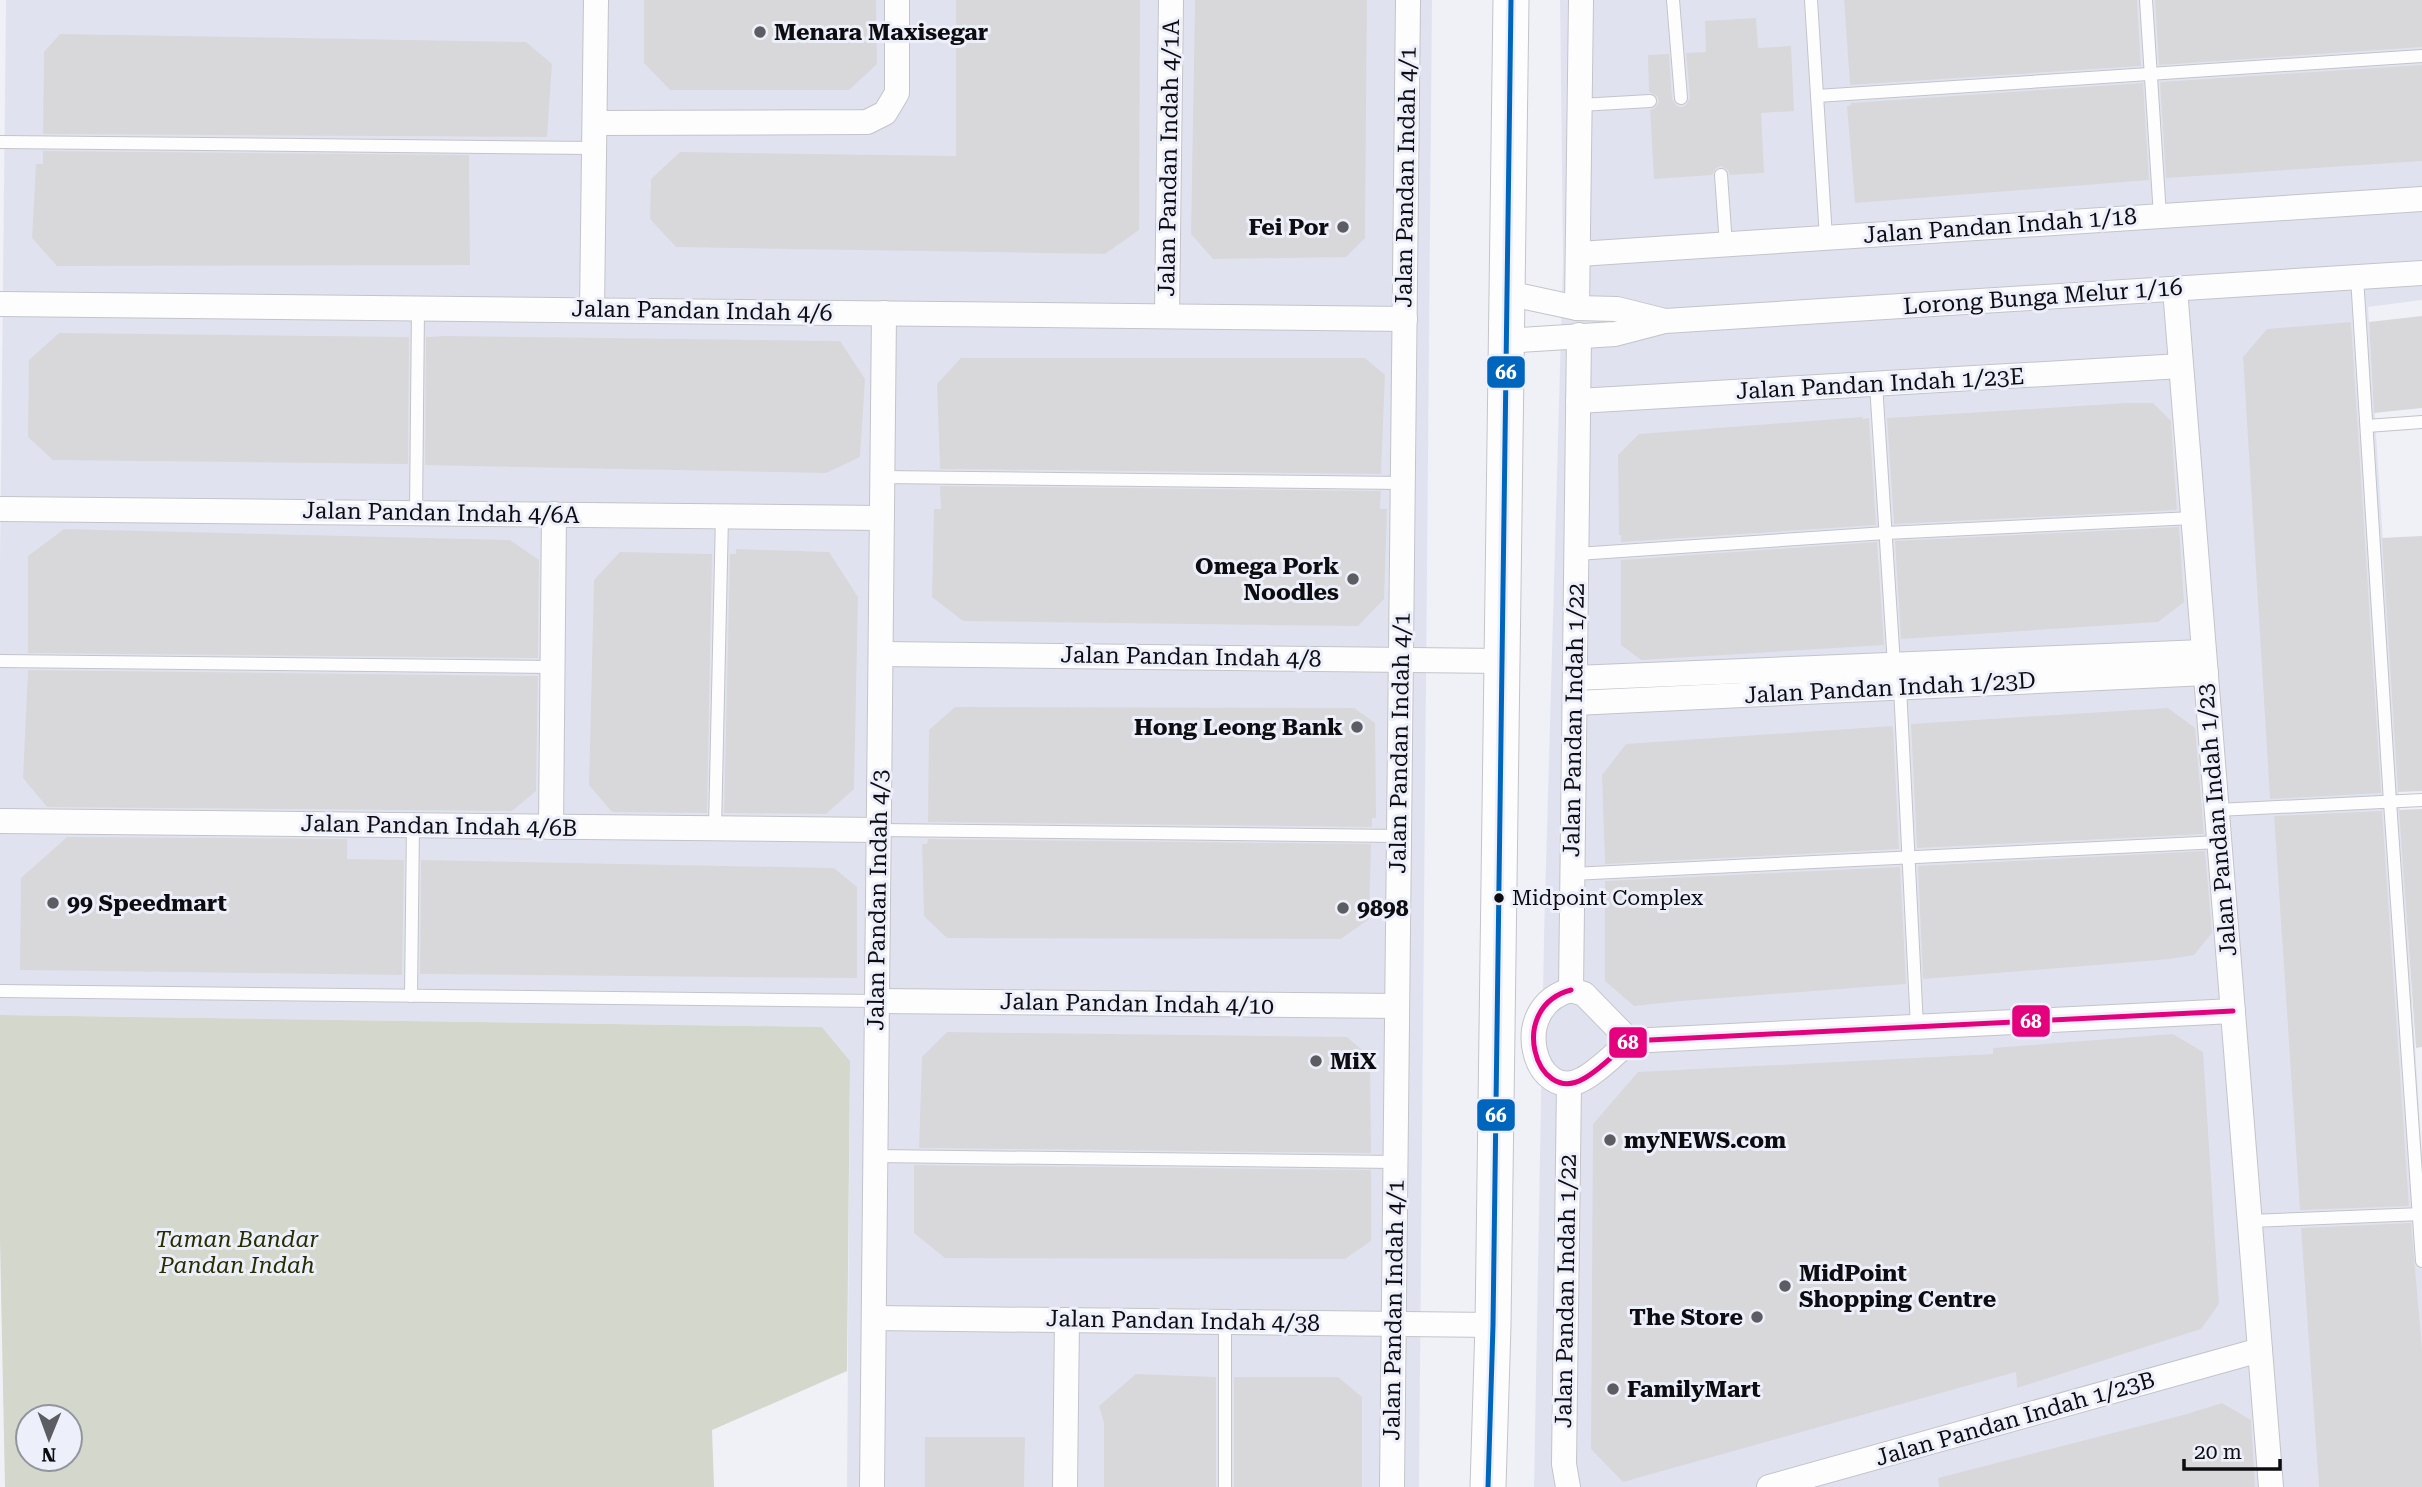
<svg xmlns="http://www.w3.org/2000/svg" width="2422" height="1487" font-family="'Roboto Serif',serif">
<rect width="100%" height="100%" fill="#f0f1f7"/>
<g fill="#e0e3ef">
<polygon points="6,0 1432,0 1419,1487 847,1487 850,1061 822,1027 0,1015 0,562"/>
<polygon points="1560,0 2422,0 2422,300 2368,307 2422,1158 2422,1487 1534,1487 1544,936 1563,261"/>
</g>
<path fill="#d3d7cc" fill-rule="evenodd" d="M0,1015L822,1027L850,1061L847,1371L712,1430L714,1487H5L0,1240ZM28,1417H70V1459H28Z"/>
<g fill="#d8d8db">
<polygon points="644,0 876,0 877,64 849,90 670,90 644,63"/>
<polygon points="956,0 1140,0 1139,230 1105,254 676,247 650,219 651,179 680,152 956,156"/>
<polygon points="1195,0 1367,0 1365,238 1346,257 1213,259 1191,234"/>
<polygon points="1844,0 2137,0 2141,66 1850,85"/>
<polygon points="2155,0 2422,0 2422,47 2159,65"/>
<polygon points="1756,18 1758,48 1791,46 1794,111 1761,113 1764,173 1730,175 1728,170 1721,166 1716,168 1712,175 1654,179 1650,110 1655,108 1659,101 1657,96 1649,92 1648,55 1669,54 1672,99 1677,106 1682,107 1686,105 1690,98 1686,53 1706,52 1705,21"/>
<polygon points="60,34 526,42 552,64 547,137 43,134 44,52"/>
<polygon points="2422,65 2422,161 2166,178 2160,82"/>
<polygon points="2143,83 2149,180 1855,203 1847,106 1851,105 1851,103"/>
<polygon points="43,151 469,155 470,265 57,266 32,238 36,164 43,164"/>
<polygon points="2422,316 2422,408 2374,413 2369,322"/>
<polygon points="2351,322 2381,793 2270,799 2243,357 2267,329"/>
<polygon points="59,333 409,337 408,464 53,460 28,437 29,360"/>
<polygon points="446,336 840,341 865,379 860,457 826,473 425,465 426,337"/>
<polygon points="961,358 1365,358 1385,375 1381,474 940,469 937,384"/>
<polygon points="2126,403 2153,403 2171,421 2177,510 1894,524 1887,418"/>
<polygon points="1862,417 1863,419 1869,418 1876,525 1621,542 1621,535 1619,535 1618,455 1639,434"/>
<polygon points="940,486 1381,491 1380,509 1387,509 1384,599 1358,626 963,621 932,597 934,509 941,509"/>
<polygon points="2179,527 2184,602 2158,622 1901,639 1895,541"/>
<polygon points="64,529 510,540 539,560 538,658 28,653 28,556"/>
<polygon points="2422,536 2422,791 2398,792 2382,538"/>
<polygon points="1877,542 1884,645 1641,660 1621,645 1621,560"/>
<polygon points="736,549 829,552 858,597 854,789 826,814 724,813 730,554 736,554"/>
<polygon points="620,552 712,554 707,813 612,812 589,785 594,580"/>
<polygon points="28,670 538,676 536,791 512,811 47,807 23,778"/>
<polygon points="955,707 1354,708 1375,723 1376,818 1372,818 1372,827 928,822 929,730"/>
<polygon points="2168,708 2195,728 2204,834 1917,848 1911,724"/>
<polygon points="1893,726 1899,849 1605,864 1602,775 1626,744"/>
<polygon points="2422,809 2422,1047 2416,1048 2399,810"/>
<polygon points="2382,811 2409,1206 2300,1210 2274,816"/>
<polygon points="67,837 347,839 347,859 404,860 402,975 20,970 21,878"/>
<polygon points="928,839 1371,844 1369,919 1341,939 947,938 924,916 922,844 927,844"/>
<polygon points="2205,851 2212,933 2194,955 2170,959 1923,979 1918,866"/>
<polygon points="421,860 834,868 857,887 857,978 420,974"/>
<polygon points="1900,867 1906,984 1681,1001 1634,1006 1605,981 1605,881"/>
<polygon points="947,1032 1347,1037 1370,1057 1371,1153 919,1148 922,1057"/>
<polygon points="2173,1034 2203,1052 2219,1304 2201,1329 2017,1388 2016,1372 1623,1482 1591,1449 1593,1124 1638,1072 1993,1054 1993,1048"/>
<polygon points="914,1165 1371,1170 1371,1241 1345,1259 945,1258 914,1233"/>
<polygon points="2411,1223 2422,1349 2422,1487 2319,1487 2301,1228"/>
<polygon points="1136,1374 1216,1377 1216,1487 1104,1487 1104,1423 1099,1406"/>
<polygon points="1234,1377 1338,1377 1362,1397 1362,1487 1234,1487"/>
<polygon points="2222,1403 2251,1420 2255,1487 1939,1487 1938,1478 2187,1414"/>
<polygon points="925,1437 1025,1437 1024,1487 925,1487"/>
</g>
<g fill="none" stroke-linecap="round" stroke-linejoin="round">
<defs>
<g id="lane">
<polyline points="1673,0 1681,98"/>
<polyline points="1811,0 1826,238"/>
<polyline points="2146,0 2160,216"/>
<polyline points="1817,96 2422,56"/>
<polyline points="1580,105 1650,101"/>
<polyline points="0,142 594,148"/>
<polyline points="1721,175 1726,245"/>
<polyline points="2357,277 2390,802 2422,1261"/>
<polyline points="1876,384 1894,665"/>
<polyline points="2367,426 2422,422"/>
<polyline points="882,477 1403,483"/>
<polyline points="416,513 418,308"/>
<polyline points="1577,554 1886,533 2193,518"/>
<polyline points="0,661 552,667"/>
<polyline points="1900,687 1917,1027"/>
<polyline points="2217,810 2422,800"/>
<polyline points="715,828 722,516"/>
<polyline points="879,830 1399,836"/>
<polyline points="1572,874 2219,842"/>
<polyline points="0,991 877,1001"/>
<polyline points="411,996 413,825"/>
<polyline points="875,1156 1396,1162"/>
<polyline points="2250,1221 2422,1214"/>
<polyline points="1225,1322 1225,1487"/>
</g>
<g id="street">
<polyline points="595,123 867,122 885,113 897,93 897,0"/>
<polyline points="1579,254 2422,199"/>
<polyline points="2175,289 2271,1487"/>
<polyline points="1507,293 1577,308 1617,309 1661,320"/>
<polyline points="0,304 1405,319"/>
<polyline points="1577,308 1581,0"/>
<polyline points="592,310 596,0"/>
<polyline points="1167,316 1171,0"/>
<polyline points="1506,341 1615,334 1665,321 2422,273"/>
<polyline points="1578,401 2181,366"/>
<polyline points="0,509 882,518"/>
<polyline points="881,654 1502,661"/>
<polyline points="1575,678 2203,652"/>
<polyline points="1575,703 2206,673"/>
<polyline points="0,821 879,830"/>
<polyline points="551,827 554,514"/>
<path d="M1571,990C1506,1007 1536,1106 1583,1079C1600,1070 1615,1053 1630,1041L2233,1011"/>
<polyline points="1571,990 1579,335"/>
<polyline points="1571,990 1584,994 1630,1041"/>
<polyline points="877,1001 1397,1006"/>
<polyline points="874,1318 1493,1325"/>
<polyline points="872,1487 884,313"/>
<polyline points="1065,1487 1067,1320"/>
<polyline points="1392,1487 1408,0"/>
<polyline points="1568,1487 1564,1464 1569,1084"/>
<polyline points="1769,1487 2260,1350"/>
</g>
<polyline id="secondary" points="1488,1487 1493,1325 1511,0"/>
</defs>
<use href="#lane" stroke="#c3c4c9" stroke-width="14"/>
<use href="#street" stroke="#c3c4c9" stroke-width="26"/>
<use href="#secondary" stroke="#c3c4c9" stroke-width="37"/>
<use href="#lane" stroke="#fdfdfe" stroke-width="12"/>
<use href="#street" stroke="#fdfdfe" stroke-width="24"/>
<use href="#secondary" stroke="#fdfdfe" stroke-width="35"/>
<defs>
<path id="bus-1" d="M1571,990C1506,1007 1536,1106 1583,1079C1600,1070 1615,1053 1630,1041L2233,1011"/>
<polyline id="bus-2" points="1488,1487 1493,1325 1511,0"/>
</defs>
<use href="#bus-1" stroke="#edf0fa" stroke-width="10"/>
<use href="#bus-2" stroke="#edf0fa" stroke-width="10"/>
<use href="#bus-1" stroke="#e5007d" stroke-width="5"/>
<use href="#bus-2" stroke="#0065bd" stroke-width="5"/>
</g>
<g fill="#5c5d62" stroke="#edf0fa" stroke-width="2.5">
<circle cx="760" cy="32" r="7"/>
<circle cx="1343" cy="227" r="7"/>
<circle cx="1353" cy="579" r="7"/>
<circle cx="1357" cy="727" r="7"/>
<circle cx="53" cy="903" r="7"/>
<circle cx="1343" cy="908" r="7"/>
<circle cx="1316" cy="1061" r="7"/>
<circle cx="1610" cy="1140" r="7"/>
<circle cx="1785" cy="1286" r="7"/>
<circle cx="1757" cy="1317" r="7"/>
<circle cx="1613" cy="1389" r="7"/>
</g>
<circle fill="#0d0d11" stroke="#edf0fa" stroke-width="2.5" cx="1499" cy="898" r="6"/>
<g text-anchor="middle" dominant-baseline="central" stroke-width="6" stroke-linejoin="round" paint-order="stroke">
<g font-size="21" fill="#0d0d11" stroke="#edf0fa" text-anchor="start">
<text x="1512" y="898">Midpoint Complex</text>
</g>
<g font-size="23" font-weight="bold" fill="#0d0d11" stroke="#edf0fa" text-anchor="start">
<text x="774" y="32">Menara Maxisegar</text>
<text x="1329" y="227" text-anchor="end">Fei Por</text>
<text x="1339" y="566" text-anchor="end">Omega Pork<tspan x="1339" dy="26">Noodles</tspan></text>
<text x="1343" y="727" text-anchor="end">Hong Leong Bank</text>
<text x="67" y="903">99 Speedmart</text>
<text x="1357" y="908">9898</text>
<text x="1330" y="1061">MiX</text>
<text x="1624" y="1140">myNEWS.com</text>
<text x="1799" y="1273">MidPoint<tspan x="1799" dy="26">Shopping Centre</tspan></text>
<text x="1743" y="1317" text-anchor="end">The Store</text>
<text x="1627" y="1389">FamilyMart</text>
</g>
<g font-size="23" fill="#0d0d11" stroke="#edf0fa">
<text transform="translate(1169 158) rotate(-89)">Jalan Pandan Indah 4/1A</text>
<text transform="translate(1406 177) rotate(-89)">Jalan Pandan Indah 4/1</text>
<text transform="translate(2000 226) rotate(-4)">Jalan Pandan Indah 1/18</text>
<text transform="translate(2043 297) rotate(-4)">Lorong Bunga Melur 1/16</text>
<text transform="translate(702 311) rotate(1)">Jalan Pandan Indah 4/6</text>
<text transform="translate(1880 384) rotate(-3)">Jalan Pandan Indah 1/23E</text>
<text transform="translate(441 513) rotate(1)">Jalan Pandan Indah 4/6A</text>
<text transform="translate(1191 657) rotate(1)">Jalan Pandan Indah 4/8</text>
<text transform="translate(1890 688) rotate(-3)">Jalan Pandan Indah 1/23D</text>
<text transform="translate(1574 720) rotate(-89)">Jalan Pandan Indah 1/22</text>
<text transform="translate(1400 743) rotate(-89)">Jalan Pandan Indah 4/1</text>
<text transform="translate(2217 820) rotate(-95)">Jalan Pandan Indah 1/23</text>
<text transform="translate(439 826) rotate(1)">Jalan Pandan Indah 4/6B</text>
<text transform="translate(878 900) rotate(-89)">Jalan Pandan Indah 4/3</text>
<text transform="translate(1137 1004) rotate(1)">Jalan Pandan Indah 4/10</text>
<text transform="translate(1566 1291) rotate(-89)">Jalan Pandan Indah 1/22</text>
<text transform="translate(1394 1310) rotate(-89)">Jalan Pandan Indah 4/1</text>
<text transform="translate(1183 1321) rotate(1)">Jalan Pandan Indah 4/38</text>
<text transform="translate(2015 1419) rotate(-16)">Jalan Pandan Indah 1/23B</text>
</g>
<g font-size="23" font-style="italic" fill="#262e00" stroke="#edf0fa">
<text x="237" y="1239">Taman Bandar<tspan x="237" dy="26">Pandan Indah</tspan></text>
</g>
</g>
<g stroke="#edf0fa" stroke-width="2.5">
<rect x="1486" y="355" width="40" height="34" rx="7" fill="#0065bd"/>
<rect x="2011" y="1004" width="40" height="34" rx="7" fill="#e5007d"/>
<rect x="1608" y="1026" width="40" height="33" rx="7" fill="#e5007d"/>
<rect x="1476" y="1098" width="40" height="34" rx="7" fill="#0065bd"/>
</g>
<g font-size="19" text-anchor="middle" font-weight="bold" fill="#fff">
<text x="1506" y="379">66</text>
<text x="2031" y="1028">68</text>
<text x="1628" y="1049">68</text>
<text x="1496" y="1122">66</text>
</g>
<g transform="translate(49 1438) rotate(181)"><circle r="33" fill="#edf0fa" stroke="#93959d" stroke-width="2"/>
<path d="M0-5L12 26L0 18L-12 26Z" fill="#5c5d62"/>
<text y="-10" font-size="19" font-weight="bold" text-anchor="middle" fill="#0d0d11">N</text>
</g>
<path d="M2184 1459v10h96v-10" fill="none" stroke="#0d0d11" stroke-width="3.5"/>
<text x="2194" y="1459" font-size="21" fill="#0d0d11" stroke="#edf0fa" stroke-width="5" paint-order="stroke">20 m</text>
</svg>
